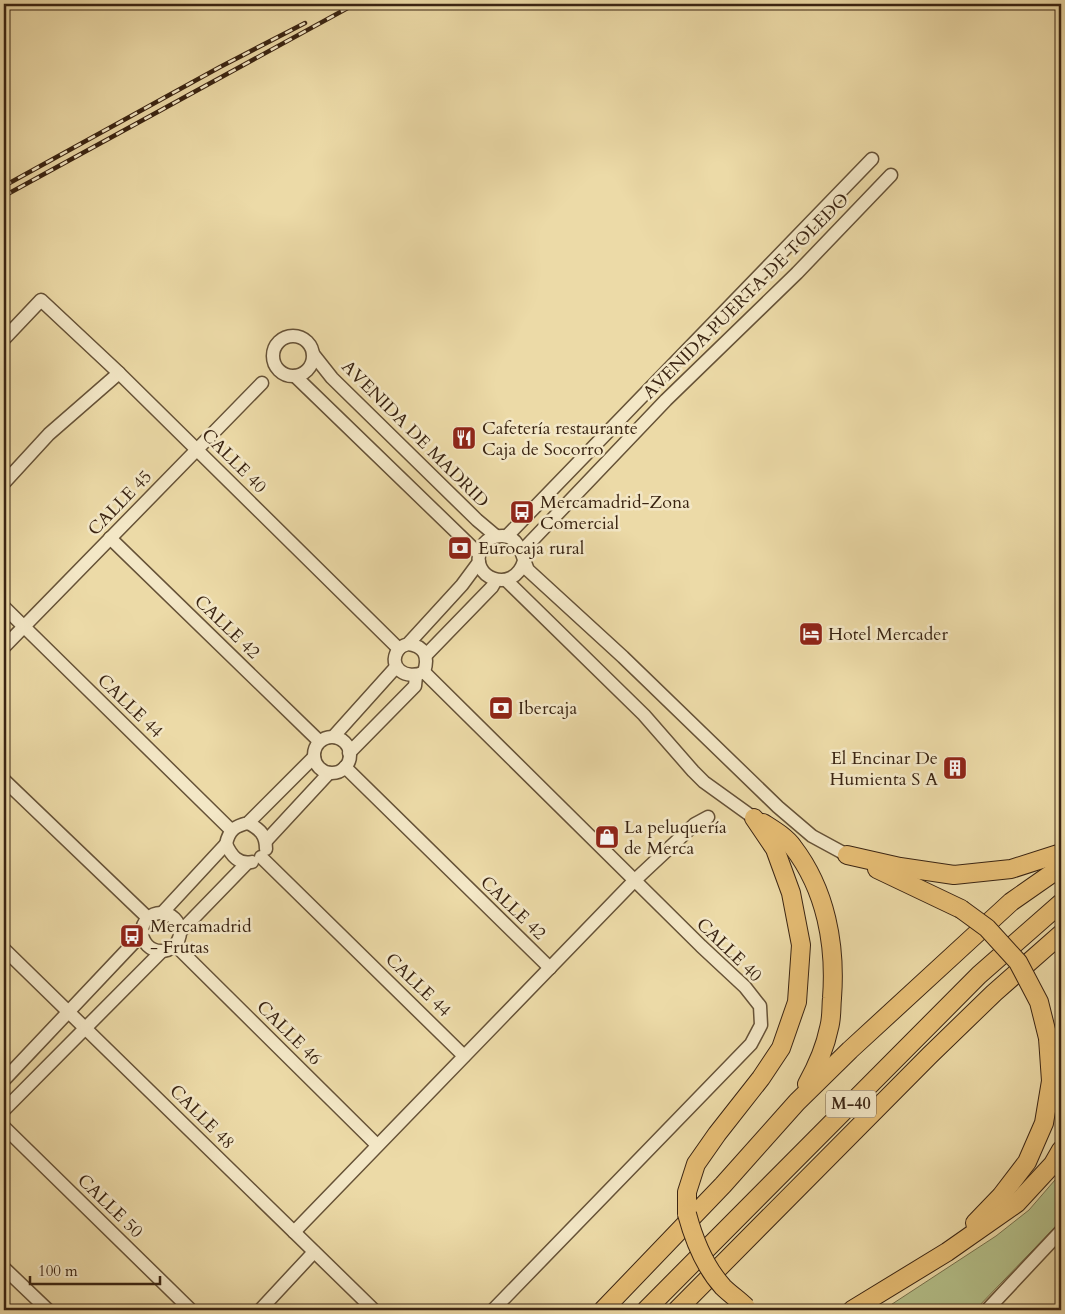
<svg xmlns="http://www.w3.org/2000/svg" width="1065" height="1314" font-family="Cardo,serif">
<rect width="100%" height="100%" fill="#ecdaa7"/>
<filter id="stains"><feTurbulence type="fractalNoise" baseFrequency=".004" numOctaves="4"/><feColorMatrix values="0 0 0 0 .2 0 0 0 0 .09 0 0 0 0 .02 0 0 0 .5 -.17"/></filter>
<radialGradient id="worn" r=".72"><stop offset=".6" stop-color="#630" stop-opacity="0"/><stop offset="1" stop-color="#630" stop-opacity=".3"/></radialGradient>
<polygon fill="#b4c08a" stroke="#77724e" points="1061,1173 1061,1221 975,1310 883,1310 996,1236 1029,1210"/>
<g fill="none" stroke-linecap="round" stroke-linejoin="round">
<defs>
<g id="minor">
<circle cx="293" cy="356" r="20"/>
<polyline points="4,339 41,300 119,373 399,649"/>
<polyline points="313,354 332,378 477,520 496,536"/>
<polyline points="295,376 479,554"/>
<polyline points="4,483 49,434 119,373"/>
<polyline points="507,536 872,159"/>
<polyline points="110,538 319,741"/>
<polyline points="522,551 666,400 797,273 891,175"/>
<path d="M524,561C513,596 468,577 481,549C483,543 489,538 495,537C520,531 521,555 528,570L623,657L778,807L812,836L847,855"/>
<polyline points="506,580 644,715 693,771 704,782 754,818"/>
<polyline points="4,607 231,830"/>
<path d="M408,644C425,646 429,657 424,672C406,681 387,667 398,650C400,647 405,645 408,644L462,585L479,562"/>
<polyline points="4,647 262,383"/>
<polyline points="426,655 492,587 496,580"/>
<polyline points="424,672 701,946 745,987 760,1006 761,1025 751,1044 493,1310"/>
<polyline points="334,736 396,667"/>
<circle cx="332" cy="755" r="18"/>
<polyline points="349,753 415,686 416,676"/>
<polyline points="345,767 550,968"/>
<polyline points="4,780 147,917"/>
<path d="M248,823C260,829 266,835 266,849"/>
<polyline points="266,841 329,773"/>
<path d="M226,844C231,855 238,865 252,862"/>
<polyline points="261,857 464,1056"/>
<path d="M163,912L226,844C229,830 235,826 248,823L314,757"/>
<circle cx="161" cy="932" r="19"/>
<polyline points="181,931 247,863"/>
<polyline points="176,946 377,1145"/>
<polyline points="4,949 374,1310"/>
<polyline points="4,1080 142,934"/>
<polyline points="4,1110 161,952"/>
<polyline points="4,1127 191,1310"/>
<polyline points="294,1232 634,881 695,824 708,817"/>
<polyline points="4,1268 48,1310"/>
<polyline points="260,1310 314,1252"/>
<polyline points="987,1310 1061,1231"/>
</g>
<g id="highway">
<path d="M763,823C774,830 786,837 793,847C826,890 836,945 832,998C831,1008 832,1018 829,1028C825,1048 817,1066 807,1084"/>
<polyline points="847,855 900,867 954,875 1011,869 1061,853"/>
<polyline points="877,869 961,909"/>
<polyline points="687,1214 687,1192 696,1164 717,1134 761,1078 781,1048 797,1002 801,945 791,893 775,849 754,818"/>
<polyline points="975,1223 1001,1196 1027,1162 1044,1123 1051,1081 1048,1038"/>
<polyline points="603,1310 723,1185 797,1102 850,1050 1011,902 1061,867"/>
<polyline points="646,1310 979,975 1061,903"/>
<polyline points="677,1310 930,1055 994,993 1061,934"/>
<polyline points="852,1310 947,1252 1017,1203 1053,1164 1061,1150"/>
</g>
</defs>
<use href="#minor" stroke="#665237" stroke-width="15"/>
<use href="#highway" stroke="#3a2412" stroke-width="20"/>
<use href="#minor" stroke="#f3e7c6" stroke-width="12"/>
<use href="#highway" stroke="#e6bd74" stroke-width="18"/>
<defs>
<g id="rail">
<polyline points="4,186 220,67 305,23"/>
<polyline points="4,196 355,4"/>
</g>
</defs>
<use href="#rail" stroke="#3a2412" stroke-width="4.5"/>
<use href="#rail" stroke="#f3e7c6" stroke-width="2.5" stroke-dasharray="8" stroke-linecap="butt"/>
<defs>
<g id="highway-bridge">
<polyline points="961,909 987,928 1018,962 1039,1002 1048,1038"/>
<path d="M687,1214C694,1240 704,1266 723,1287C730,1294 739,1300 746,1307"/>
</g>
</defs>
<use href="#highway-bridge" stroke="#3a2412" stroke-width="20" stroke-linecap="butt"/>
<use href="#highway-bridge" stroke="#e6bd74" stroke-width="18"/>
</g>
<defs>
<symbol id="restaurant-square" viewBox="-11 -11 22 22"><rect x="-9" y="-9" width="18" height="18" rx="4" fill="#8f2418" stroke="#f3e7c6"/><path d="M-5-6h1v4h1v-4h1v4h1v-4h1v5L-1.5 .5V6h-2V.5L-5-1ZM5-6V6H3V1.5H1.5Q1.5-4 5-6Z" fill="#fff"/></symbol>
<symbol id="bus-square" viewBox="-11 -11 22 22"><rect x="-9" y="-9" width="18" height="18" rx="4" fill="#8f2418" stroke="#f3e7c6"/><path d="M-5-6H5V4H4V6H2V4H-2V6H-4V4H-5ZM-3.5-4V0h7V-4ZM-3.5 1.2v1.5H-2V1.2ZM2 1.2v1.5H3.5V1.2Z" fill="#fff"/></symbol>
<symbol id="bank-square" viewBox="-11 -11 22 22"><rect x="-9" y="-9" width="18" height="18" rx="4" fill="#8f2418" stroke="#f3e7c6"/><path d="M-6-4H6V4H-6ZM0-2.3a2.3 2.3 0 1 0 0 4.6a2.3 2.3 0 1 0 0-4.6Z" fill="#fff"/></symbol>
<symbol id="hotel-square" viewBox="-11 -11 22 22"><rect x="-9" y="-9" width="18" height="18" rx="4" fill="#8f2418" stroke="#f3e7c6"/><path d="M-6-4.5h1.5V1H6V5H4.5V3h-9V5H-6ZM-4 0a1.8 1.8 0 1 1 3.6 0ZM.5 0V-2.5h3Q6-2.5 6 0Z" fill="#fff"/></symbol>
<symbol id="building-square" viewBox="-11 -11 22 22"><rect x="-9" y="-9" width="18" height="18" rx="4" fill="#8f2418" stroke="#f3e7c6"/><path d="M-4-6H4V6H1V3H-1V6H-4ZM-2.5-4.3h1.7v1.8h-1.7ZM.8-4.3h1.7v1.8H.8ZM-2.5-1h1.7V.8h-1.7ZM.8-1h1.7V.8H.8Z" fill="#fff"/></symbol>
<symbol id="shop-square" viewBox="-11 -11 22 22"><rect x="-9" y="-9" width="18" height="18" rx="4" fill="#8f2418" stroke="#f3e7c6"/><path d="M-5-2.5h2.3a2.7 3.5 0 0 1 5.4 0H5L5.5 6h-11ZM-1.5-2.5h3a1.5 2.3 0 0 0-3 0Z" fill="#fff"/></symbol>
</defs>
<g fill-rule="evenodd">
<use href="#restaurant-square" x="450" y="424" width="28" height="28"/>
<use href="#bus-square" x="508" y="498" width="28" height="28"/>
<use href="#bank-square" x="446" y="534" width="28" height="28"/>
<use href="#hotel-square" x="797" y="620" width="28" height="28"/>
<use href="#bank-square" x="487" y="694" width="28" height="28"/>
<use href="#building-square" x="941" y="754" width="28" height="28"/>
<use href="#shop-square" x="593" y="823" width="28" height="28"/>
<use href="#bus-square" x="118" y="922" width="28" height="28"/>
</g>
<g text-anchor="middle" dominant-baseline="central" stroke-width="5" stroke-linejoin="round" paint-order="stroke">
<rect fill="#f3e7c6" stroke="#725e48" stroke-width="1" x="826" y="1090.5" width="50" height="27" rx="4"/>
<g font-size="16" font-weight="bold" fill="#3a2412">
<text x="851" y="1104">M-40</text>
</g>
<g font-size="18" fill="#3a2412" stroke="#f3e7c6">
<text transform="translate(746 296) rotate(-45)">AVENIDA PUERTA DE TOLEDO</text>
<text transform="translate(415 434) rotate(45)">AVENIDA DE MADRID</text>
<text transform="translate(234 461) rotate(45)">CALLE 40</text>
<text transform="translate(120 503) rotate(-46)">CALLE 45</text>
<text transform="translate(227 627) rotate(44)">CALLE 42</text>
<text transform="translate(130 706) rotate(44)">CALLE 44</text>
<text transform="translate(513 908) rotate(44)">CALLE 42</text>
<text transform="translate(729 950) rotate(44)">CALLE 40</text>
<text transform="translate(418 985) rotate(44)">CALLE 44</text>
<text transform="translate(289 1033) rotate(45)">CALLE 46</text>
<text transform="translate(202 1117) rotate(45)">CALLE 48</text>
<text transform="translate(110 1206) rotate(44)">CALLE 50</text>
</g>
<g font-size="18" fill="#3a2412" stroke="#f3e7c6" text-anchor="start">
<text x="482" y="428">Cafetería restaurante<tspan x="482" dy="21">Caja de Socorro</tspan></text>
<text x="540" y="502">Mercamadrid-Zona<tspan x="540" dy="21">Comercial</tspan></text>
<text x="478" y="548">Eurocaja rural</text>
<text x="828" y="634">Hotel Mercader</text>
<text x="518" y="708">Ibercaja</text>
<text x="938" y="758" text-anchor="end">El Encinar De<tspan x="938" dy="21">Humienta S A</tspan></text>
<text x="624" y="827">La peluquería<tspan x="624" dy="21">de Merca</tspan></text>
<text x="150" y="926">Mercamadrid<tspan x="150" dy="21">- Frutas</tspan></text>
</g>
</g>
<rect width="1065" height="1314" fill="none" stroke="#ecdaa7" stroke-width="20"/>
<rect x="5" y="5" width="1055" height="1304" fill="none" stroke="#3a2412" stroke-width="2.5"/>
<rect x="10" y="10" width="1045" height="1294" fill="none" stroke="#3a2412"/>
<path d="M30 1276v8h130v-8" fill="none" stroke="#3a2412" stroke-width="2.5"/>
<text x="38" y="1276" font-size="15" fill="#3a2412" stroke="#f3e7c6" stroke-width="4" paint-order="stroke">100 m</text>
<rect width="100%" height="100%" filter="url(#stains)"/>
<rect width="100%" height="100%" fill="url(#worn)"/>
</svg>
